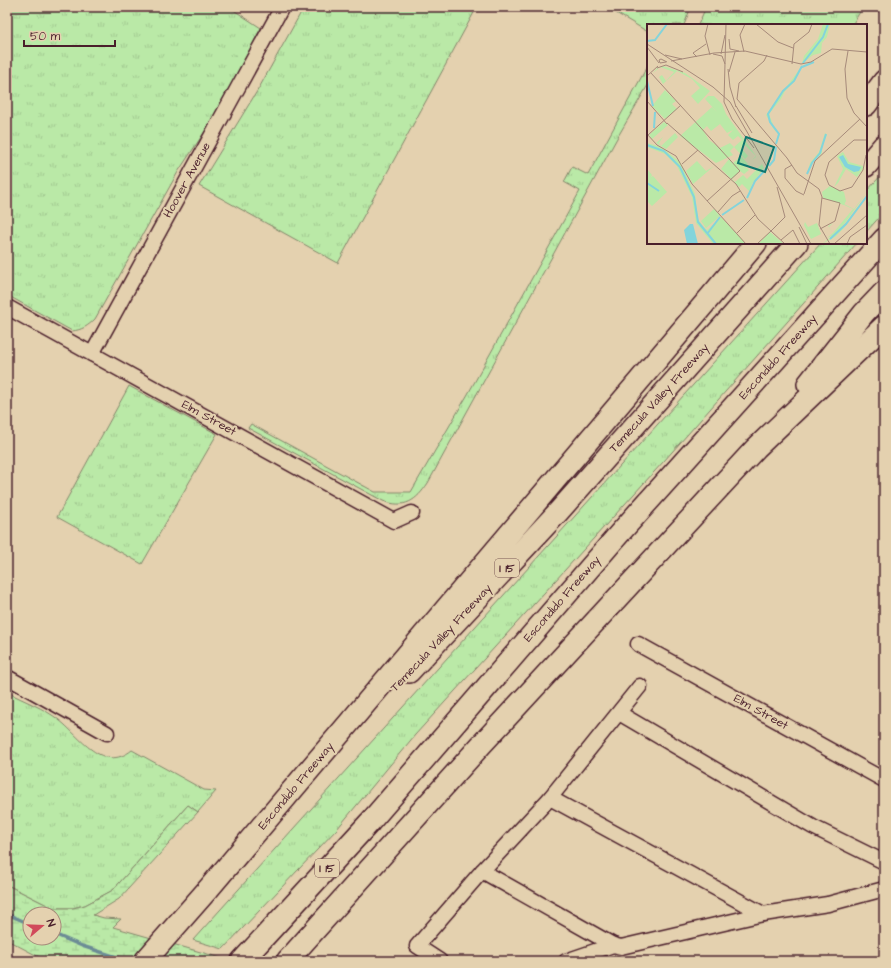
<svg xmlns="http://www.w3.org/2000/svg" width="891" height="968" font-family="'Architects Daughter',sans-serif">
<defs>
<pattern id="grass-tufts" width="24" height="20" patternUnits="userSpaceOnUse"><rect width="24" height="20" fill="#bae9a7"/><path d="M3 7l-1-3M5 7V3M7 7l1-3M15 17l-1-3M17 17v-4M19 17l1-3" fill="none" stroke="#a1c790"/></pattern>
<pattern id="wetland-marsh" width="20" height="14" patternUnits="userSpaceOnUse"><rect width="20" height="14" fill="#bae9a7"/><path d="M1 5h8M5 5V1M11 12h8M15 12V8" fill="none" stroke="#a1c790"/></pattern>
</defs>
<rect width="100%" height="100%" fill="#e4d1af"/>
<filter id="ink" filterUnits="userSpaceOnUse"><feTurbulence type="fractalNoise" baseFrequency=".025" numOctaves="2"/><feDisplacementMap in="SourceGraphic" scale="8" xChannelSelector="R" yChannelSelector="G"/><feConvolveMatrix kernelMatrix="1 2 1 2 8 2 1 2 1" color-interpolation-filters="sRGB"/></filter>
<g filter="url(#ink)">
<g fill="url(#grass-tufts)" stroke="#828469">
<path d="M7,7H229L261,28L213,119L178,172L95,319C88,326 82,330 72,331L7,295Z"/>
<polygon points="304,7 477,7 338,263 199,186 259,88"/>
<polygon points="606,7 691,7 684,25 648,25 648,32"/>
<polygon points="706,7 863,7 852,25 698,25"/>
<path d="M648,65V85L617,138L428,483C416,501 405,509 383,501L248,428L251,424L375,492H411L468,394L580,191L564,182L572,167L588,175Z"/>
<polygon points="884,172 884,212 866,232 866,192"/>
<polygon points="821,243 857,243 664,461 415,735 337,829 223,949 193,940"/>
<polygon points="129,386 217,434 142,564 57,517"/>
<path d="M7,692C24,701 44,708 59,720C80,736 102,774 132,750L204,790L216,791L198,812L188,805L113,890L85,905L73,908H53L7,885Z"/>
</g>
<path fill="url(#wetland-marsh)" stroke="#828469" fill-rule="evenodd" d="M188,805L198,812L119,899L93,915L104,918L121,919L113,927L232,961H47L7,940V885L53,908H73L85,905L113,890ZM30,914H54V938H30Z"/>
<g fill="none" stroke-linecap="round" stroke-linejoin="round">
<g stroke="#6c8c95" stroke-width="3.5">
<polyline points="7,914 30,924"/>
<polyline points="54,934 82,946 129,961"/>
</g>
<defs>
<g id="minor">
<polyline points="7,307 394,521 412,513"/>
<polyline points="92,354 282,7"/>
<polyline points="638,644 884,780"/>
<polyline points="7,677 107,733"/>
<polyline points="619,713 813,827 884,862"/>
<polyline points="550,798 763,914 828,904 884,889"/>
<polyline points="482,871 613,945 621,947 763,914"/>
<polyline points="440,961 417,946 482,871 550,798 640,686"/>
<polyline points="566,961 613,945"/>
</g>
<g id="highway">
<polyline points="866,105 884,81"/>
<polyline points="866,166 884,145"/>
<polyline points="808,384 864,313 884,292"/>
<polyline points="409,672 559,511 797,243"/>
<polyline points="145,961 210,887 756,243"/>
<polyline points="242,961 370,822 619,534 884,239"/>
<polyline points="287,961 481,745 756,448 884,326"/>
</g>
</defs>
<use href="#minor" stroke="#4a1f2b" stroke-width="17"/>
<use href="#highway" stroke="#4a1f2b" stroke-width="24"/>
<use href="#minor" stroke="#e4d1af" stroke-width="14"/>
<use href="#highway" stroke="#e4d1af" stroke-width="21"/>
</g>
</g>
<g text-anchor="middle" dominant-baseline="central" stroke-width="4" stroke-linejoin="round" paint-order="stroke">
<g fill="#e4d1af" stroke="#785453" stroke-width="1">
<rect x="495" y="559" width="24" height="18" rx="3"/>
<rect x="315" y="859" width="24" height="18" rx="3"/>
</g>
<g font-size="11" font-weight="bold" fill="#4a1f2b">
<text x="507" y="568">I 15</text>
<text x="327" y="868">I 15</text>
</g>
<g font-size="12" fill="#4a1f2b" stroke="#e4d1af">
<text transform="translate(187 180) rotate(-61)">Hoover Avenue</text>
<text transform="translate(778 357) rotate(-48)">Escondido Freeway</text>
<text transform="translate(659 398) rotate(-48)">Temecula Valley Freeway</text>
<text transform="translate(209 418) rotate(29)">Elm Street</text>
<text transform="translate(562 599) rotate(-49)">Escondido Freeway</text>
<text transform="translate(441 638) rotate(-47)">Temecula Valley Freeway</text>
<text transform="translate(761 712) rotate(29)">Elm Street</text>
<text transform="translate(296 786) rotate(-50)">Escondido Freeway</text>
</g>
</g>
<g transform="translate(647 24)">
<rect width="220" height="220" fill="#e4d1af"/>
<path d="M176,0H183L180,13L175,19L171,15ZM16,42L32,47L38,49L63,67L51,80L44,72L53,64L45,55L30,47L28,49L16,60L12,53L15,51L19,57L27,48L13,43L6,49L8,51L6,49L10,44ZM18,66L29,77L25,80L30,85L18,95L5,82ZM61,72H67L75,80L79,90L109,132V133L105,136L109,132L98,121L94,124L101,132L98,135L87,123L95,116L91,112L86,116L81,111L86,106L80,109L73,100L64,107L60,102L56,106L62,116L73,124L83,119L87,123L83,127L86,131L69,139L33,112L65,83L70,88L58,75ZM17,98L21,101L5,115L2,111ZM28,109L31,113L19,125L9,119L16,113L12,119L14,122ZM178,109L180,111L175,121V129L166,138L160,150L163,139L172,128ZM94,132L101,140L96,145L99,143L102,146L97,150L93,147L85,155L88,158L96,151L100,155L115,140L117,144L105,160L103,168L95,160L92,163L74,145L82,135L86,139ZM50,137L59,147L67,142L46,160L39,147ZM0,145L5,151L4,153L6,152L20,168L5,182L0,177ZM67,185L73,192L59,204L54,197ZM74,193L99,220H71L64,212L61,207ZM158,198L161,203L170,199L174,210L164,215L157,201ZM123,208L137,220H111Z" fill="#bae9a7"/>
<path d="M154,43L148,57L138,67L134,75L122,90L127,103L133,110L129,120L132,111L126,104L119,91ZM0,119L14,123L33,138L48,170L51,195L56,202L60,206L74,193L61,207L71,220H66L49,199L45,173L30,142L18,130L0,123ZM220,171L197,204L188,213L175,220L193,206Z" fill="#bae9a7"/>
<path d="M171,15L175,19L174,29L166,31L155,40L157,32ZM196,128L202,138L216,142V145L210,153L199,145L191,159L187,163L196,145L190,132ZM183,162L197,168L199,177L197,181L176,174L175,168Z" fill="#bae9a7"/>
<path d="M220,168L198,199L187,211L180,214L186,209L181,202L186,199L182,203L186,209L206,185L186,176L198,178L197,180L207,185Z" fill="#bae9a7"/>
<path d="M196,131L201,140L214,143L212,147L207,148L198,143L192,133ZM43,200H46L51,220H40L37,206Z" fill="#83d4db"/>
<path fill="none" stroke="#83d4db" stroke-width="2" d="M0,17L8,16L20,0M156,39L176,13L181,0M155,43L167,38M0,57L6,82M7,104L8,88M129,120L132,110L123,98L121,90L136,67L147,57L155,42M0,121L17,127L33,143L47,173L51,198L69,220M122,142L127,136L129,123M160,150L165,139L173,129L179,110M0,159L12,167M100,174L108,157L120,144M75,191L97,176M60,210L73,193M183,215L199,200L220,172"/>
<path fill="none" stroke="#a68a7a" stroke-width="1" d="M61,0L58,12L63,31M79,0L77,78L85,95L107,124M109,0L131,18L146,24M82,15L83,25L92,27M0,20L66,63L83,78L164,220M0,23L12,39M201,27L198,45L200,74L207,89L220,103M97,28L93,11L98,0M66,30L75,32L78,40M74,30L78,11M18,31L35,35M120,31L117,37L92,59L90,75L140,134L150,149L172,165L175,173L172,201L183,220M50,33L46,29L59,20M24,37L67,29L98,27L154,40L164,38L185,25L220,28M19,38L13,39L12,36L14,35L20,38M145,40L147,20L162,8L165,0M10,44L19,41L36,48M81,45L83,63L89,83M82,48L88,28M4,49L93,147L60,177M0,52L11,42M0,77L20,100M89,82L105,109M20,99L89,160L111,195L138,220M0,110L10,121L29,132L45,160L99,220M1,111L34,81M219,131L216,146L205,163L193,167L182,161L178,151L182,138L207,116H220M35,140L51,126M145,141L138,145V154L149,167L157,171M130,163L138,193M157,170L168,137L213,95M71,188L85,172L93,167M152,203L160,220M173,205L188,197L193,179L175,174M124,207L138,193M90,209L108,191M134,216L146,206L153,220M110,220L124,207M187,220L220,191M200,220L203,213L220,201"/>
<path fill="#0f766e" fill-opacity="0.15" stroke="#0f766e" stroke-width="2" d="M99,113L127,123L118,148L91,139Z"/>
<rect width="220" height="220" fill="none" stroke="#4a1f2b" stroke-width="2"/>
</g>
<rect width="891" height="968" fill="none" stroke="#e4d1af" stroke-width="24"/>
<rect x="12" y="12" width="867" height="944" fill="none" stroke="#4a1f2b" stroke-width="1.5" filter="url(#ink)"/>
<g transform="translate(42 926) rotate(71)"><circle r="19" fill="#e4d1af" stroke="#a68a7a"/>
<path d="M0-3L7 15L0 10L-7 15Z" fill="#d1495b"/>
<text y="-6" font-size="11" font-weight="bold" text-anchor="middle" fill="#4a1f2b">N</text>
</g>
<path d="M24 40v6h91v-6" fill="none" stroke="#4a1f2b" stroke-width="2"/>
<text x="30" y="40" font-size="12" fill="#4a1f2b" stroke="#e4d1af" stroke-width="3" paint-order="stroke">50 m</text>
</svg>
